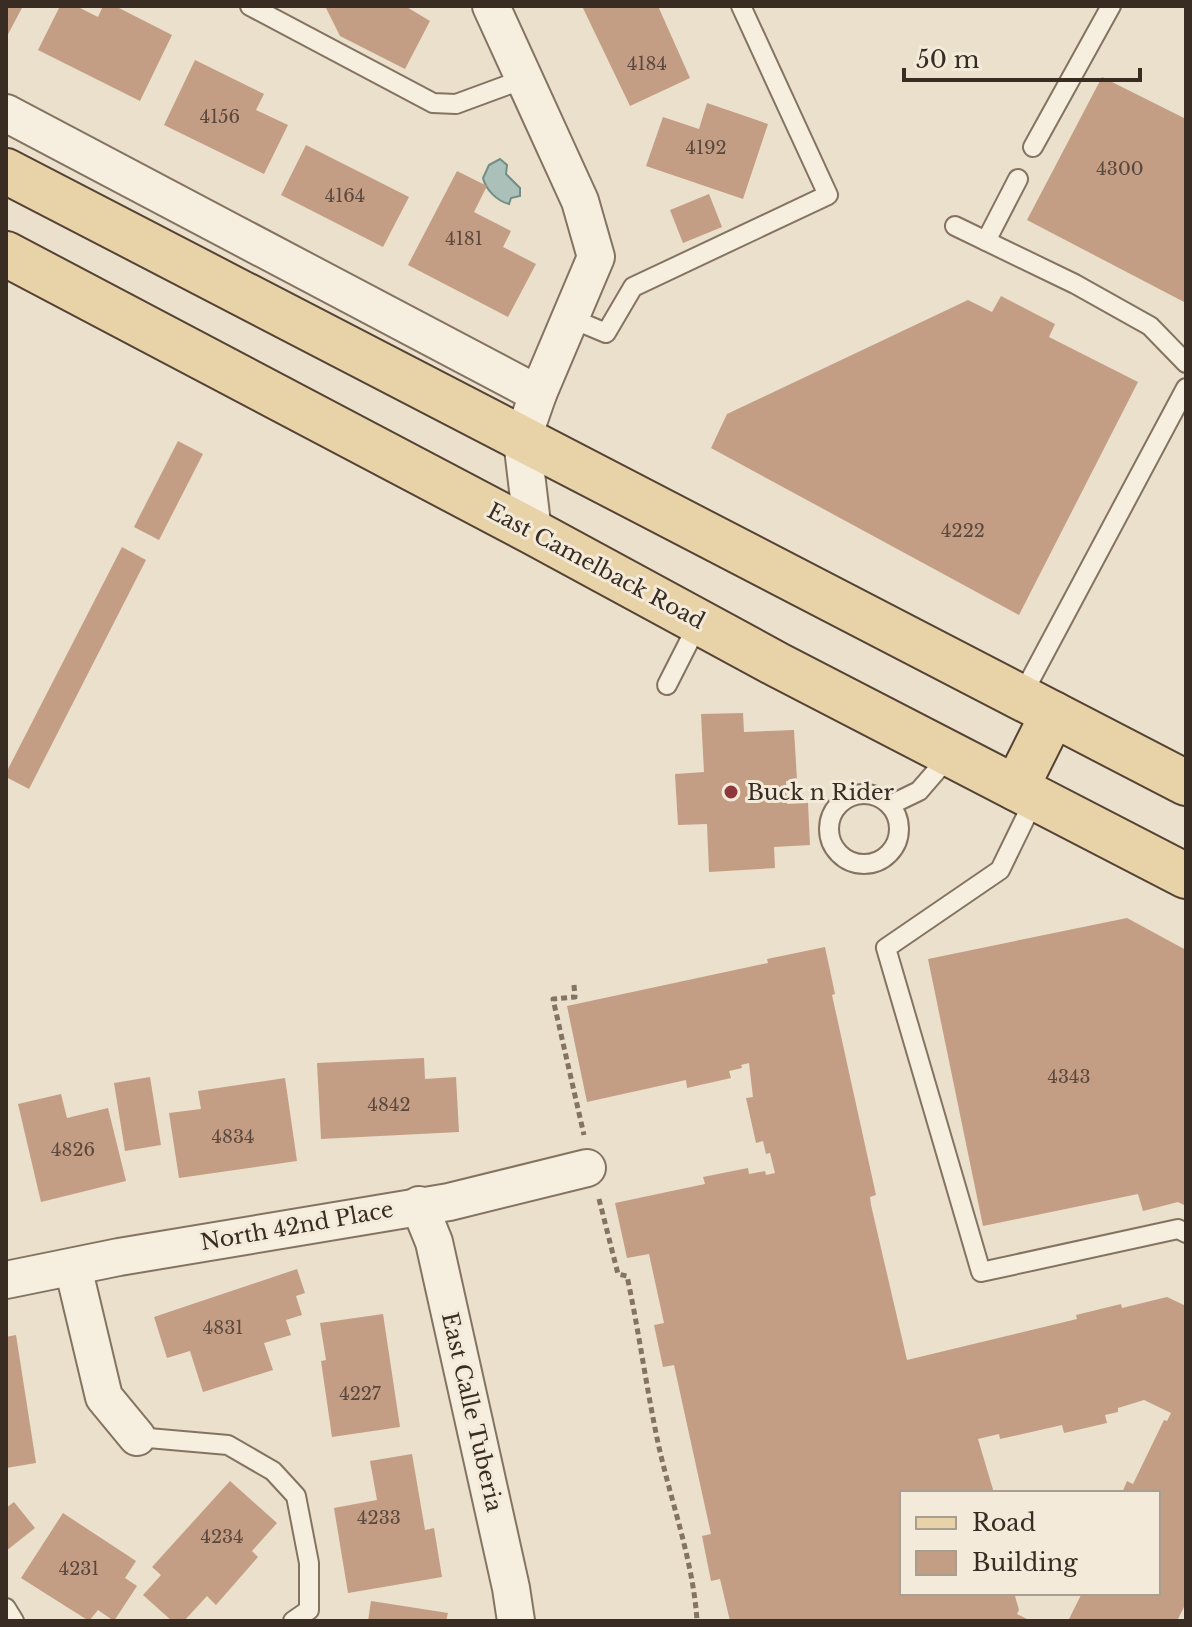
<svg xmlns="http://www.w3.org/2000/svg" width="1192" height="1627" font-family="'Libre Baskerville',serif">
<rect width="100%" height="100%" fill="#eae0cb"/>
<path fill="#abc0b9" stroke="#728d85" stroke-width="2" d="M500,159L507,165L506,174L520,188V196L511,198L509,204C497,201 486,190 483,178L489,165Z"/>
<g fill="#c49d85">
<polygon points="6,6 23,6 6,38"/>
<polygon points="60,6 76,6 98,17 103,6 115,6 172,35 140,101 38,50"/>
<polygon points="325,6 405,6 430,21 405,69 340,36"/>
<polygon points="582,6 658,6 690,78 630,106"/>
<polygon points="195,60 264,94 256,110 288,125 264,174 164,125"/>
<polygon points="1102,77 1186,119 1186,303 1027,220"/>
<polygon points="707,103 768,124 743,199 646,166 663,117 699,129"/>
<polygon points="306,145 409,197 383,247 281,195"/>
<polygon points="457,171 487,186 474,212 511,231 503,247 536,264 508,317 408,265"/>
<polygon points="709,194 722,227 683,243 670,210"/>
<polygon points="1001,296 1055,324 1049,337 1138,382 1019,615 711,448 727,414 968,300 992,312"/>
<polygon points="178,441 203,454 159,540 134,527"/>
<polygon points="122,547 146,560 29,789 6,777 6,773"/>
<polygon points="743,713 744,732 794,730 797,780 786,781 787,804 808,803 810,845 774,847 775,868 709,872 707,824 678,825 675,774 704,772 701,714"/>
<polygon points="1127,918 1186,950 1186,1206 1178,1202 1143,1211 1138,1194 983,1226 928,959"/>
<polygon points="825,947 835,994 832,995 876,1195 870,1197 871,1205 907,1360 1077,1319 1076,1315 1121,1304 1122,1308 1167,1297 1186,1306 1186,1603 1177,1621 1068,1621 1082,1593 1158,1593 1158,1493 1122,1493 1127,1481 1133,1484 1164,1420 1167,1421 1171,1413 1144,1400 1118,1408 1118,1412 1105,1415 1107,1423 1064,1433 1062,1425 1000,1439 999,1434 978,1439 994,1493 902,1493 902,1593 1023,1593 1015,1596 1019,1610 1017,1614 1031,1621 730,1621 720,1579 711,1581 702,1536 711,1534 674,1365 663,1367 654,1325 664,1323 649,1254 627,1258 615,1203 705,1184 703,1177 748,1168 749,1174 765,1171 766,1175 775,1173 770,1153 766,1154 763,1141 756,1143 746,1098 753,1097 749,1063 741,1065 742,1068 729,1071 731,1078 687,1088 686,1080 587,1102 567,1006 768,963 767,959"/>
<polygon points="424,1058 425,1079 456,1077 459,1132 321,1139 317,1063"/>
<polygon points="150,1077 161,1145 125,1151 114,1083"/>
<polygon points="285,1078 297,1161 179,1178 169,1113 201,1109 198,1091"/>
<polygon points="61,1094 67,1118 108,1108 126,1181 41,1202 18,1104"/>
<polygon points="297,1269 305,1293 296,1296 302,1315 286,1320 291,1335 264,1343 273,1370 203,1392 190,1351 167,1358 154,1317"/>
<polygon points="383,1314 400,1427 332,1437 321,1361 326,1360 320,1323"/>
<polygon points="16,1335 36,1463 6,1468 6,1337"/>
<polygon points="412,1454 425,1530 434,1528 442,1577 348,1593 334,1508 377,1500 370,1461"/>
<polygon points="230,1481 277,1523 252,1551 258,1557 216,1605 207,1596 184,1621 172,1621 143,1595 161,1575 152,1567"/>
<polygon points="14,1502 35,1528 6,1551 6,1508"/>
<polygon points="63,1513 136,1561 125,1578 137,1586 114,1621 98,1610 89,1621 21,1578"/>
<polygon points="371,1601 448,1613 446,1621 368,1621"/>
</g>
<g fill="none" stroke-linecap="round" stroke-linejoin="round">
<defs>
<g id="lane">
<polyline points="250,6 433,103 456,104 524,79"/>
<polyline points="1033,147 1111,6"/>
<polyline points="955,226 1075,284 1150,326 1186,363"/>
<polyline points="986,241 1018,179"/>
<polyline points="570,318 606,333 633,287 828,195 741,6"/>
<polyline points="667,685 699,622"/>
<polyline points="1021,697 1186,388"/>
<circle cx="864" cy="829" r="35"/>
<polyline points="1035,798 1000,870 886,948 981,1272 1178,1229 1186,1233"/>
<polyline points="890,805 919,791 951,754"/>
<polyline points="137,1437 228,1445 273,1471 296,1496 309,1563 309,1610 293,1621"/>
<polyline points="6,1608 14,1621"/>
</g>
<g id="street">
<polyline points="491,6 580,201 596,257 538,394 522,440 533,532"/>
<polyline points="6,113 538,394"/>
<polyline points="419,1205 434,1242 511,1588 516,1621"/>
<polyline points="73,1267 104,1397 137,1437"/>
<polyline points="6,1280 119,1257 449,1202 587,1168"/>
</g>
<g id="primary">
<polyline points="6,171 1186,783"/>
<polyline points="6,254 533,532 778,665 1186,876"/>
<polyline points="1016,788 1053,714"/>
</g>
</defs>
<use href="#lane" stroke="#857361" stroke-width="22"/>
<use href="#street" stroke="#857361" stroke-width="40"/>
<use href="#primary" stroke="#544234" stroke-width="48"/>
<g stroke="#857361" stroke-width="5" stroke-dasharray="6 4" stroke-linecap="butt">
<polyline points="574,985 575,997 553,999 584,1135"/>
<path d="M599,1199L618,1274L627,1276C638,1327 645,1378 655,1428C667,1492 693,1556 697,1621"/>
</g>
<use href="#lane" stroke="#f6eede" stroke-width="18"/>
<use href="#street" stroke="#f6eede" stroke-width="36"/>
<use href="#primary" stroke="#e8d2a8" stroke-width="44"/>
</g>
<circle fill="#8e373c" stroke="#f3eada" stroke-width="3" cx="731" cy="792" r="8"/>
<g text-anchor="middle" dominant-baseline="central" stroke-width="6" stroke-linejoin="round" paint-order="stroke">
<g font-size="18" fill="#5b483c">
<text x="647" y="64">4184</text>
<text x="220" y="117">4156</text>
<text x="706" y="148">4192</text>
<text x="1120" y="169">4300</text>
<text x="345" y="196">4164</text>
<text x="464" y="239">4181</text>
<text x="963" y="531">4222</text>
<text x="1069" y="1077">4343</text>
<text x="389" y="1105">4842</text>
<text x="233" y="1137">4834</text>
<text x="73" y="1150">4826</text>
<text x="223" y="1328">4831</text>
<text x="360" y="1394">4227</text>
<text x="379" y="1518">4233</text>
<text x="222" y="1537">4234</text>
<text x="79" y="1569">4231</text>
</g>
<g font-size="22" fill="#382c23" stroke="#f3eada">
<text transform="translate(596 566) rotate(28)">East Camelback Road</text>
<text transform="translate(297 1226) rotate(-10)">North 42nd Place</text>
<text transform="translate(472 1412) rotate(77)">East Calle Tuberia</text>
</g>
<g font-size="22" fill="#382c23" stroke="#f3eada" text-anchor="start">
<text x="747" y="792">Buck n Rider</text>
</g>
</g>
<rect width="1192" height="1627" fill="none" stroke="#382c23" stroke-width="16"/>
<rect x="900" y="1491" width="260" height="104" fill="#f3eada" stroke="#a89e91" stroke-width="2"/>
<rect x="916" y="1517" width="40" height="12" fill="#e8d2a8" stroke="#a89e91" stroke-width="2"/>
<text x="972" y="1531" font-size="24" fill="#382c23">Road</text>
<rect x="916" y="1551" width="40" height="24" fill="#c49d85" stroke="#a89e91" stroke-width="2"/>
<text x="972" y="1571" font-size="24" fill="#382c23">Building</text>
<path d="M904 68v12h236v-12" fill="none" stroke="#382c23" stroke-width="4"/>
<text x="916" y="68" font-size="24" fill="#382c23" stroke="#f3eada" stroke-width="6" paint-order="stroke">50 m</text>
</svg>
